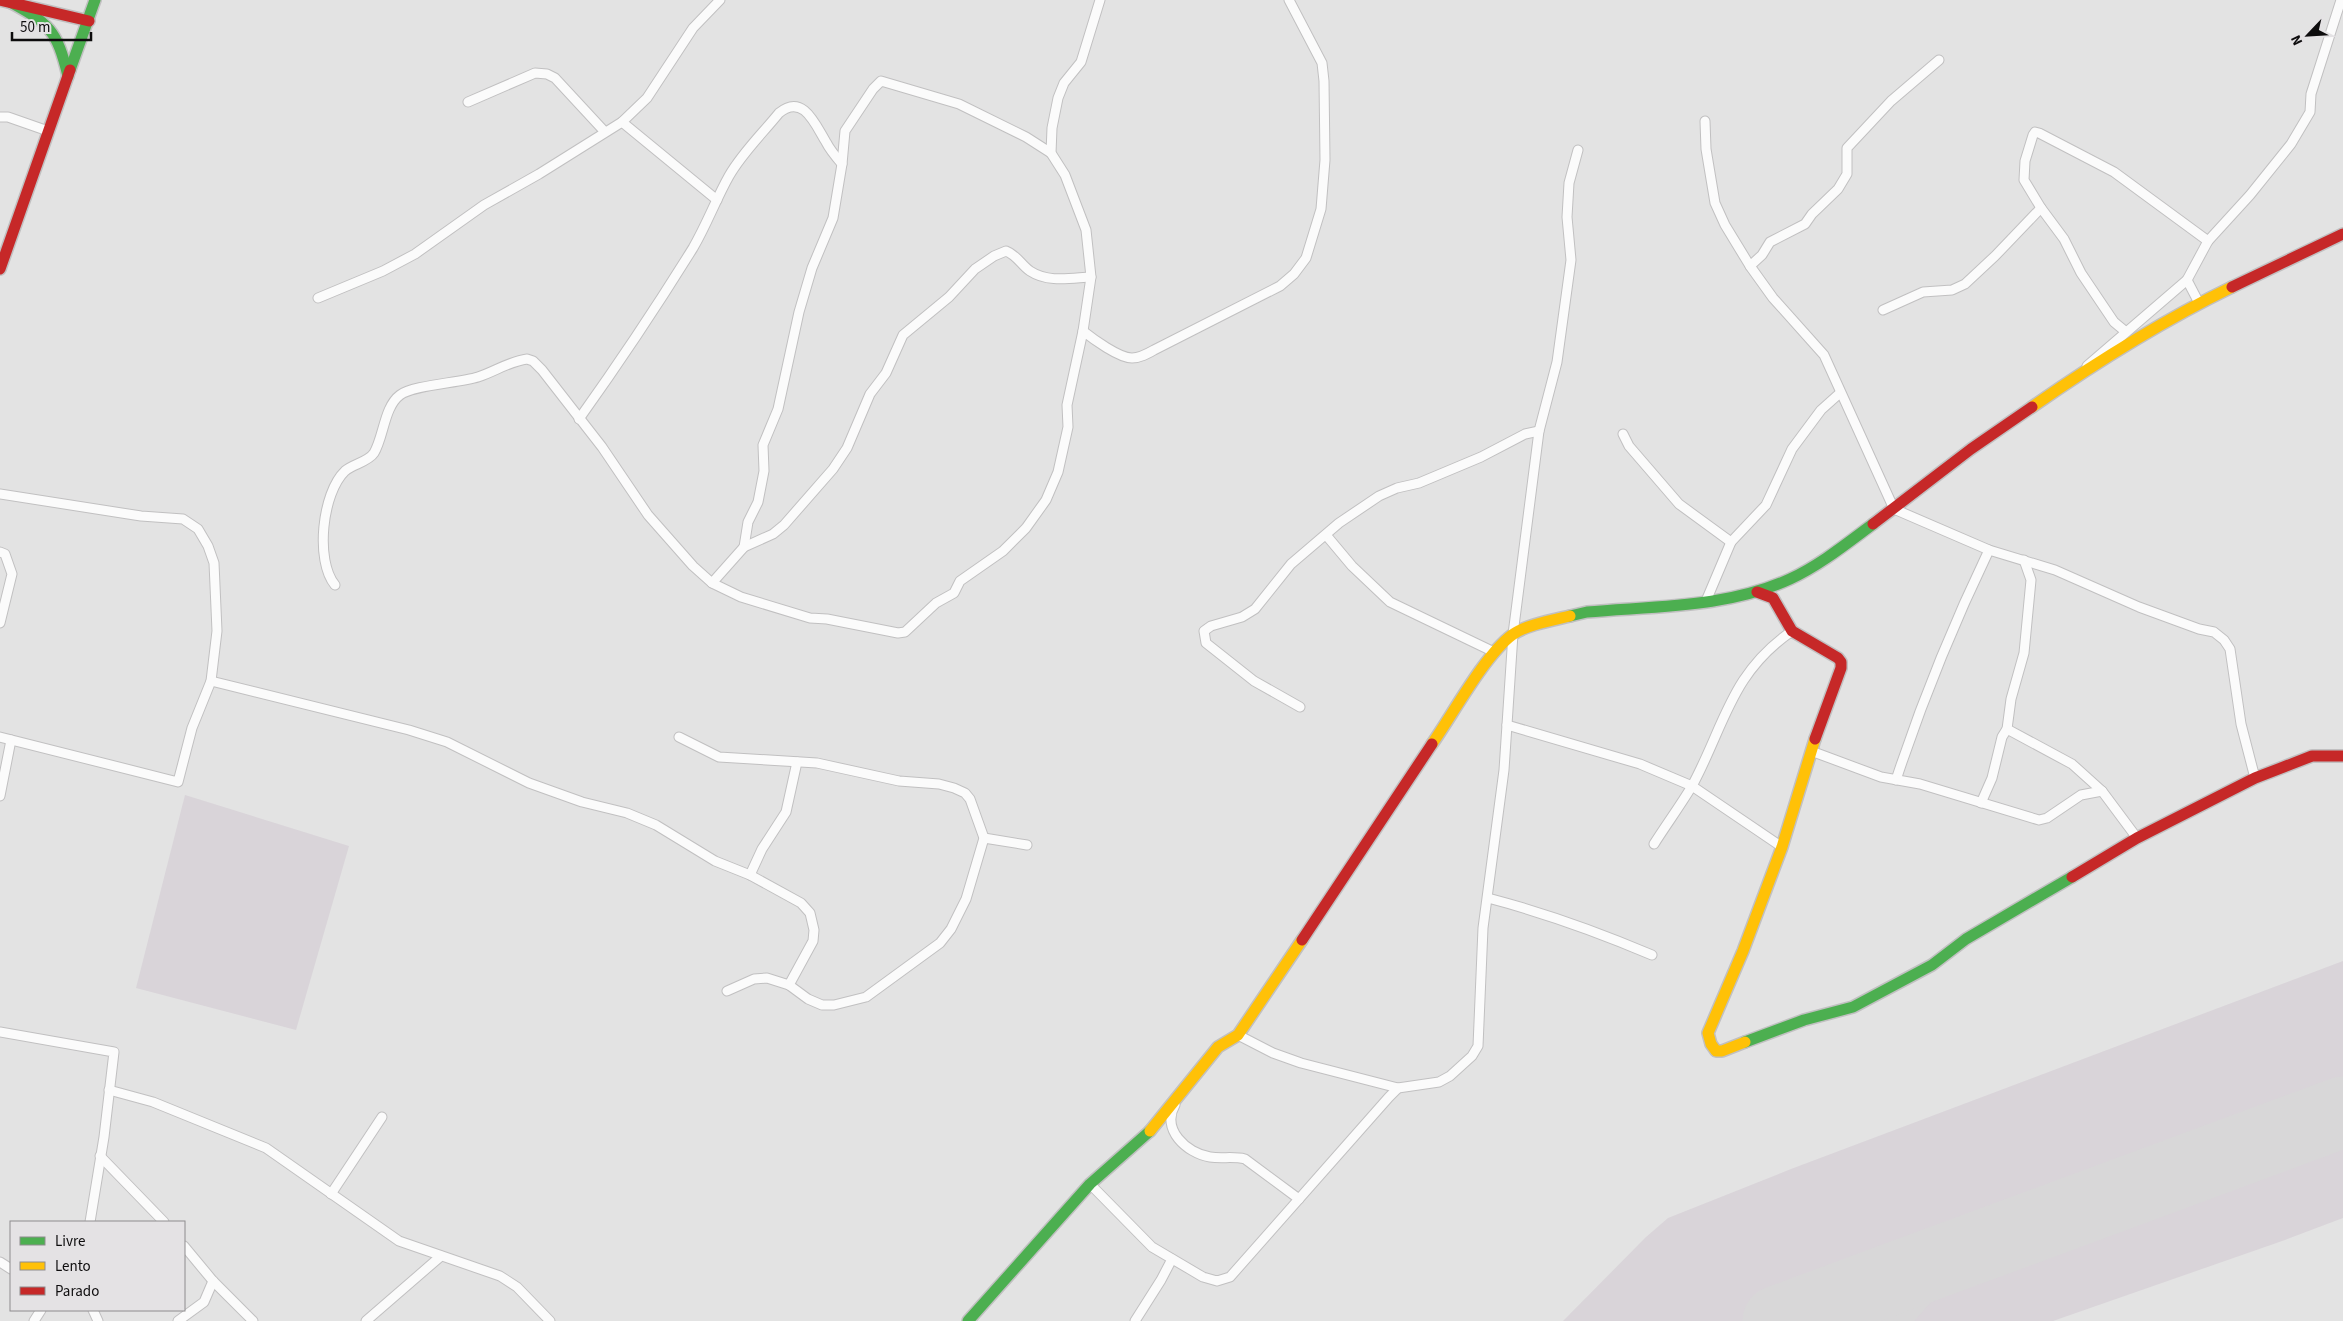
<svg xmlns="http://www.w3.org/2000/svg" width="2343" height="1321" font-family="'Source Sans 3',sans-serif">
<rect width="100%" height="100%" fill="#e3e3e3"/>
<g fill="#d9d4d9">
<polygon points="185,795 349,846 296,1030 136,988"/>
<polygon points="2343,961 2343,1218 2285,1240 2053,1321 1563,1321 1646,1237 1668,1218 1791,1169"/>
</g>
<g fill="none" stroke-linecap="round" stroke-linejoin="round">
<polyline stroke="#d8d7d8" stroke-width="29" points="1895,1321 1946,1263 1965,1252"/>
<polyline stroke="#d8d7d8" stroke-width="71" points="1778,1321 2343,1112"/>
<defs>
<g id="street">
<path d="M1100,0L1081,62L1064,83L1058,98L1052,128L1051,153L1065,175L1086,230L1091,277L1083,331C1093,339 1119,358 1132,358C1140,358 1147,354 1154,350L1280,286L1294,274L1306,258L1321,209L1325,160L1324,81L1322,63L1289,0"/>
<polyline points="468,102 535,73 547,74 555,78 605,132"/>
<polyline points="0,117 8,117 48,131"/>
<polyline points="1705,121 1706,149 1715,203 1725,225 1750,266 1773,298 1824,355 1894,509 1989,550 2055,570 2139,607 2199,629 2214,632 2224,640 2230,649 2241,724 2255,778"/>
<polyline points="622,122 717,200"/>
<polyline points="1750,266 1762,255 1770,242 1805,224 1812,214 1838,189 1847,174 1847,148 1891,101 1939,60"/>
<polyline points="2187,280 2199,303"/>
<polyline points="318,298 383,271 415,254 484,205 539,174 622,122 647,98 693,28 720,0"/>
<polyline points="1883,310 1923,292 1952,290 1965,284 1995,256 2041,208"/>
<polyline points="2126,332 2114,322 2081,273 2064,239 2041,208 2024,180 2025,161 2033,135 2035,132 2039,133 2114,172 2208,241"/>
<polyline points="2087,366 2187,280 2208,241 2250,195 2291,144 2310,112 2311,94 2341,0"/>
<path d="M579,419C619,363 657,306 693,248C707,224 716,199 729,176C742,153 762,134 779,113C803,93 815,124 826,142C830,150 836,157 842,164"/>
<polyline points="1623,434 1629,446 1679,504 1731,542"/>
<polyline points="0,494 141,516 183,519 198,529 208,546 214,563 217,631 211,681 192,728 178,782 0,737"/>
<polyline points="1326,535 1352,566 1390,602 1494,652"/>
<polyline points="744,547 748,522 758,502 764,471 763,445 778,409 799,312 812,268 833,218 842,164 845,131 873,89 881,81 959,104 1026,137 1051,153"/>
<polyline points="0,552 5,554 12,574 0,623"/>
<path d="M712,583L744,547L773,534L784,525L833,469L847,448L870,394L886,373L903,335L949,297L975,269L994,256L1006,251C1017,255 1021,265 1030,271C1048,283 1071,278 1091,277"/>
<path d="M335,585C315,561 322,493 345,471C353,464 368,462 374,453C384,436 384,407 400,395C413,385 459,383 478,377C494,372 510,361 527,359L533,361L542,370L602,447L648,515L693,566L712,583L741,597L810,618L827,619L898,633L905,632L936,603L954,593L960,581L1003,551L1026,528L1046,500L1058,472L1068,427L1067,405L1083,331"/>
<polyline points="1706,601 1731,542 1766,505 1792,449 1821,410 1840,393"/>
<polyline points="211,681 409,730 447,742 529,783 582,802 627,813 656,825 715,861 750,875 801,903 810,913 814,930 813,941 789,985"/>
<polyline points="1300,707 1254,681 1206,643 1204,631 1211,626 1242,617 1255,609 1291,564 1339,523 1379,496 1397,488 1419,483 1481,457 1525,434 1539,431"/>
<polyline points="1507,725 1640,764 1692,786 1782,847"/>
<polyline points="2007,729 2072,764 2102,791 2137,838"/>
<polyline points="679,737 719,757 817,763 899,781 939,784 954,788 965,793 970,799 984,838 966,899 951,929 940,943 866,997 834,1005 822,1005 808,999 789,985 767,978 754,979 727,991"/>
<polyline points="1811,751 1881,777 1920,784 2039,820 2047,818 2081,795 2102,791"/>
<path d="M1896,780C1922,701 1953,625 1989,550"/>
<polyline points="0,796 11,740"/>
<polyline points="1981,803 1992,778 2002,737 2007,729 2011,699 2024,653 2031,580 2024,560"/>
<polyline points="984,838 1027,845"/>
<path d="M1654,844C1666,825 1680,806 1692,786C1725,725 1730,674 1792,631"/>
<polyline points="750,875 762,849 786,812 797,762"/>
<path d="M1488,898C1545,913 1598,932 1652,955"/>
<polyline points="0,1032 114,1052 104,1137 90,1222"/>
<polyline points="1238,1035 1273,1053 1301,1063 1398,1088 1439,1082 1450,1076 1472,1056 1478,1046 1483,928 1504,770 1513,634 1539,431 1557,362 1571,260 1567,217 1569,183 1578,150"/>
<polyline points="109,1090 153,1102 266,1148 399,1241 500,1276 517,1287 550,1321"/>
<path d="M1175,1105C1161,1129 1186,1153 1210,1157C1222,1159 1233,1156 1245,1159L1299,1199"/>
<polyline points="100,1156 164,1222"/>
<polyline points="1090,1184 1152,1247 1203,1277 1217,1281 1230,1277 1389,1097 1398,1088"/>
<polyline points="331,1194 382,1117"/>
<polyline points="184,1246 213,1281 253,1321"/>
<polyline points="0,1262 11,1269"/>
<polyline points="93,1310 98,1321"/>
<polyline points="34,1321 41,1310"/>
<polyline points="178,1321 204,1302 213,1281"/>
<polyline points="366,1321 441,1256"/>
<polyline points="1135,1321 1161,1280 1172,1259"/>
</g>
<g id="fast">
<path d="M8,1C49,23 57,30 68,76"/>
<polyline points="70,70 95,0"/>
<path d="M1570,616L1587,612C1655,606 1727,608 1790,579C1820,565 1846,544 1873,524"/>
<polyline points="1745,1042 1804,1020 1853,1007 1932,965 1966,939 2072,877"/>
<polyline points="968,1321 1090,1184 1150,1131"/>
</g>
<g id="slow">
<path d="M2032,407C2095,363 2162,321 2232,287"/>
<path d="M1432,744C1453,714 1484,656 1512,635C1525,625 1553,620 1570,616"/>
<polyline points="1745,1042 1722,1051 1716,1051 1711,1044 1708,1033 1743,951 1782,847 1815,739"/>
<polyline points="1150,1131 1218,1047 1238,1035 1302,940"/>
</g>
<g id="jam">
<polyline points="0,0 89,21"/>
<polyline points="0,269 70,70"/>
<polyline points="2232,287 2343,234"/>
<polyline points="1873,524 1971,449 2032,407"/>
<polyline points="1757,592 1773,598 1792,631 1838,658 1841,662 1841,668 1815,739"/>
<polyline points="2072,877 2137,838 2255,778 2312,756 2343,756"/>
<polyline points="1302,940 1432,744"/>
</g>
</defs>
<use href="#street" stroke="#c1c0c1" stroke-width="11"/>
<use href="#fast" stroke="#c1c0c1" stroke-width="14"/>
<use href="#slow" stroke="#c1c0c1" stroke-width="14"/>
<use href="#jam" stroke="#c1c0c1" stroke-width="14"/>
<use href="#street" stroke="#fbfbfb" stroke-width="9"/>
<use href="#fast" stroke="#4caf50" stroke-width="11"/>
<use href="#slow" stroke="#ffc107" stroke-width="11"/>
<use href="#jam" stroke="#c62828" stroke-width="11"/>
</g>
<rect x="10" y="1221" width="175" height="90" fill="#e4e2e4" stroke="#8e8c8e"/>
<rect x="20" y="1237" width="25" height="8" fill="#4caf50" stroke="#8e8c8e"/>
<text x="55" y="1246" font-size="15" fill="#0d0c0d">Livre</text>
<rect x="20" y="1262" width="25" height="8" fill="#ffc107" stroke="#8e8c8e"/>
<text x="55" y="1271" font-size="15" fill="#0d0c0d">Lento</text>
<rect x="20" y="1287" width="25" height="8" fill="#c62828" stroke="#8e8c8e"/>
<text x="55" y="1296" font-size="15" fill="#0d0c0d">Parado</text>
<g transform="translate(2308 35) rotate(245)" stroke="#e4e2e4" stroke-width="4" paint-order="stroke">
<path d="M0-4L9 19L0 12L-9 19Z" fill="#0d0c0d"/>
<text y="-8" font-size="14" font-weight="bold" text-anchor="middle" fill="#0d0c0d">N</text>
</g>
<path d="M12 32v8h79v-8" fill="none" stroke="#0d0c0d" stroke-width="2.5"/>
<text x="20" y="32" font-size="15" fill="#0d0c0d" stroke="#e4e2e4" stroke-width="4" paint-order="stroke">50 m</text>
</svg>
